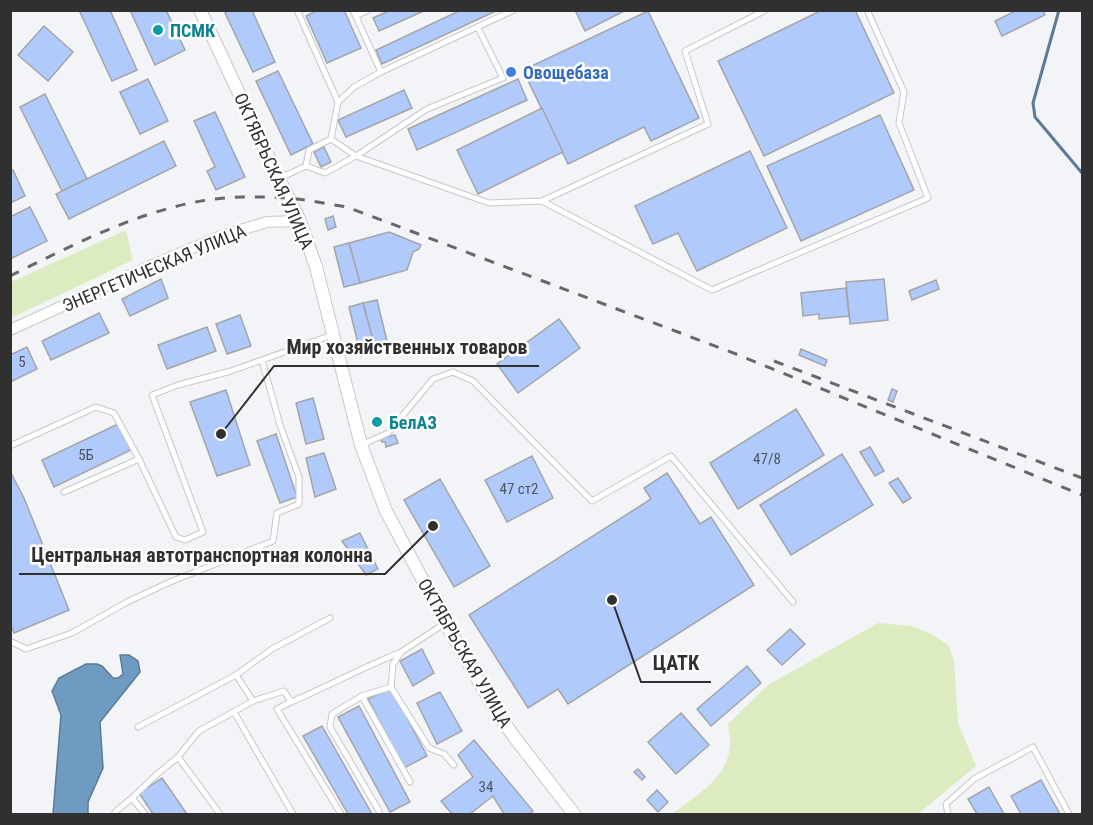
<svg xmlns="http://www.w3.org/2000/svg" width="1093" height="825" font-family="'Roboto Condensed',sans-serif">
<rect width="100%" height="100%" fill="#f3f4f7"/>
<g fill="#ddecc0">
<polygon points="126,230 133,260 11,318 11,282"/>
<path d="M878,623L912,626L933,635L948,645L954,659L958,723L976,766L918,814H672C695,796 726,780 730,747C731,740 729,731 728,724L768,685Z"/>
</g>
<polygon fill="#6f9bc3" stroke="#5c7b97" stroke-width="1.5" points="120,655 129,655 138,661 140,672 100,722 103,768 88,802 88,814 53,814 61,715 52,691 59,678 86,664 97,664 102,666 113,678 118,678 123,674"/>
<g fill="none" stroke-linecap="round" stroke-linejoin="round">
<polyline stroke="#5c7b97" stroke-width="3" points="1059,10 1033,103 1035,117 1082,173"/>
</g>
<g fill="#afcafb" stroke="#a4a5a8" stroke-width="1.5">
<polygon points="79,10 110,10 137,70 112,81"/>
<polygon points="130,10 166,10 185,50 155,65"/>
<polygon points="252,10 275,62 253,72 225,13 229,10"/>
<polygon points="318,10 344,10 361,48 327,63 306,16"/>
<polygon points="391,10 426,10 379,31 373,18"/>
<polygon points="461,10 498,10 382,64 376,50"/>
<polygon points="575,10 626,10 585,31"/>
<polygon points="822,10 855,10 894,93 764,156 718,61"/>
<polygon points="1017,10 1043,10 1045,15 1002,36 995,21"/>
<polygon points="648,11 699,118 651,141 644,127 568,164 523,70"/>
<polygon points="44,26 73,52 48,81 18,55"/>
<polygon points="278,71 313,144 291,155 256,81"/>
<polygon points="148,79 168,121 140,134 120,92"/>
<polygon points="518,79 527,100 417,150 408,129"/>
<polygon points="404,90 412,108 346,137 338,120"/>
<polygon points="45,94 87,179 62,191 20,107"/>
<polygon points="542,108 563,152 478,194 457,150"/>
<polygon points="215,112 245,177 216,190 207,171 215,167 194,121"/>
<polygon points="880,115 914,190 801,241 767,166"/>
<polygon points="164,141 176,166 69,219 56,194"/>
<polygon points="324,147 331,162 321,167 314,152"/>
<polygon points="750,151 787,228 697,271 678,233 653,244 635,206"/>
<polygon points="13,170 25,196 10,203 10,171"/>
<polygon points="30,207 47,241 10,259 10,217"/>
<polygon points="333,216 336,227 328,230 325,219"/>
<polygon points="389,232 421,245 419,249 413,252 407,270 360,283 349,243"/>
<polygon points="349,243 360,283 344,287 334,247"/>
<polygon points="161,279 168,298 130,316 122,299"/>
<polygon points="884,279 888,320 850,324 846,282"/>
<polygon points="936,280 939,289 912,300 909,291"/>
<polygon points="846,288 849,316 819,319 819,314 803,316 801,293"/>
<polygon points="377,300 387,341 374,344 363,303"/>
<polygon points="363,303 374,344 359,348 349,307"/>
<polygon points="99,313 109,333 51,360 42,341"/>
<polygon points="240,315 251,346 227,354 216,324"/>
<polygon points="559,319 580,348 518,393 497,364"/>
<polygon points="207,327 216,351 167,369 158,345"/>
<polygon points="374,344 376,352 361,356 359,348"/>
<polygon points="27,347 37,369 10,382 10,355"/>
<polygon points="801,349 827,360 825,366 799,355"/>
<polygon points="892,389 897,391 893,402 888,400"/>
<polygon points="226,390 250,465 217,476 190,402"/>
<polygon points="313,398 324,439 306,444 296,403"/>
<polygon points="796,409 824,455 738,509 710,463"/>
<polygon points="118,424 131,450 54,487 42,460"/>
<polygon points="276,434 297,497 280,503 257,441"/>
<polygon points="395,435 398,443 386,447 385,442 382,442 380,439 380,438 385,436 387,437"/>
<polygon points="870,447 884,471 875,476 860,452"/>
<polygon points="324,453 336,489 315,497 306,458"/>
<polygon points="842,454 873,505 791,555 760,505"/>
<polygon points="532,456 553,498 507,522 485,480"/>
<polygon points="667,473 700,524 711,517 754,585 568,704 558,689 528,708 469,615 651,499 644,488"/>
<polygon points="12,475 24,498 69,610 14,633 10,622 10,476"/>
<polygon points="898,478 911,498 903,503 889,483"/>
<polygon points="440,479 490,566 454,587 404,500"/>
<polygon points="360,533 378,569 366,575 342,541"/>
<polygon points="790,629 805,644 782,665 767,650"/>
<polygon points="422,649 434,673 413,686 400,661"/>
<polygon points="747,666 761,683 711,726 697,709"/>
<polygon points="391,687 427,756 404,768 368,699"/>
<polygon points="440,692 462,731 437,744 417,703"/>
<polygon points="359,706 410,802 390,812 338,717"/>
<polygon points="681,713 709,745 676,774 648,742"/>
<polygon points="322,726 372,814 348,814 303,736"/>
<polygon points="474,740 533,811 529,814 504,814 493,796 470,814 452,814 441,801 473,777 458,755"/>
<polygon points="638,769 645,777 642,780 634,772"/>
<polygon points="162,778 187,814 153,814 139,793"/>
<polygon points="1041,780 1060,814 1021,814 1011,796"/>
<polygon points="989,787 1004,814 977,814 968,799"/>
<polygon points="657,790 668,802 658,812 647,800"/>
</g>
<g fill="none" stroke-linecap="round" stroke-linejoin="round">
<defs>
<g id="service">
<polyline points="297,10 338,102"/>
<polyline points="353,10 381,72"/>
<polyline points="356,16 368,10"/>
<polyline points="331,139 338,102 354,87 381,72 514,10"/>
<polyline points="306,166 309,150 331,139 356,156 427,109 503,78 478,28"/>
<polyline points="280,178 306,166 325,173 356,156 489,203 542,201 708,124 685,51 766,10"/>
<polyline points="542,201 712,290 928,198 899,123 904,92 867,10"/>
<polyline points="361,445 388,433 433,379 453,372 473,381 592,501 671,456 793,602"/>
<polyline points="10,446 96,407 114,413 139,459 176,537 185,540 203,532 152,395 178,385 231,371 332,335"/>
<polyline points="64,492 139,459"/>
<polyline points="444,624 401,652 393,664 391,687 429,748 444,754 454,765"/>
<polyline points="10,641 26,649 72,633 127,602 170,582 273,541 277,513 299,504 299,477 280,425 262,360"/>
<path d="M236,675L253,701L284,691L291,702C328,686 364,667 401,652"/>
<polyline points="391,687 362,696 410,782"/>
<polyline points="362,696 332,714 330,727 379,811"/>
<polyline points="291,702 277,709 341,814"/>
<polyline points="234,712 293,814"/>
<polyline points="138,727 236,675 272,649 330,618"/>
<polyline points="178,757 220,814"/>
<polyline points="132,798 156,775 178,757 199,731 253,701"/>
<polyline points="115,814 115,812 132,798 145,814"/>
<polyline points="948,814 946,804 974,779 1033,747 1069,814"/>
</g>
<polyline id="minor" points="10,330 150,266 221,236 267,222 300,221"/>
<polyline id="tertiary" points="200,10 279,179 300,221 316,267 361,445 386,511 446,624 496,711 515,738 574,814"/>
</defs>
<use href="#service" stroke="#c7c8ca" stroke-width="7"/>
<use href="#minor" stroke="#c7c8ca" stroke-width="12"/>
<use href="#tertiary" stroke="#c7c8ca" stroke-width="14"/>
<use href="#service" stroke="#fff" stroke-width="5"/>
<use href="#minor" stroke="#fff" stroke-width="10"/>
<use href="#tertiary" stroke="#fff" stroke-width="12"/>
<g stroke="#68686a" stroke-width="3" stroke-dasharray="10 10" stroke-linecap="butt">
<path d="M10,276C81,241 162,198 243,197C258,197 273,197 288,198C308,200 328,204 347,207L736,354L1082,495"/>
<polyline points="774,361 1082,478"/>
</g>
</g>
<g fill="#0f9aa8" stroke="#fff" stroke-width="2">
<circle cx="158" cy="30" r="6"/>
<circle cx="377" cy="422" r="6"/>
</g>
<circle fill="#3f7fe0" stroke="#fff" stroke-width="2" cx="511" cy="72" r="6"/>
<g text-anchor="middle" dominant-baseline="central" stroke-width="5" stroke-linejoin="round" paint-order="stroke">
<g font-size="15" fill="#505664">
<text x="22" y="362">5</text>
<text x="86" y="455">5Б</text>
<text x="767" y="459">47/8</text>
<text x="519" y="489">47 ст2</text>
<text x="486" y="787">34</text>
</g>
<g font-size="18" font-weight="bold" fill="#0d838f" stroke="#fff" text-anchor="start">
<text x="170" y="30">ПСМК</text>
<text x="389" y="422">БелАЗ</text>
</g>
<g font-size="18" font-weight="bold" fill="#366cbe" stroke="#fff" text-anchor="start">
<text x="523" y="72">Овощебаза</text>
</g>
<g font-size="18" fill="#303031" stroke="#fff">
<text transform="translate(274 171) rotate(66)">ОКТЯБРЬСКАЯ УЛИЦА</text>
<text transform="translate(154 268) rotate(-23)">ЭНЕРГЕТИЧЕСКАЯ УЛИЦА</text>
<text transform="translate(465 653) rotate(60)">ОКТЯБРЬСКАЯ УЛИЦА</text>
</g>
</g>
<path fill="none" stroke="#303031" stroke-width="2" d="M221 434L274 366H539M433 526L385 574H19M612 600L641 682H711"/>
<g fill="#303031" stroke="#fff" stroke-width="2">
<circle cx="221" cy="434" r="6"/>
<circle cx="433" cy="526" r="6"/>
<circle cx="612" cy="600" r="6"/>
</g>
<g font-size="20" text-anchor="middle" font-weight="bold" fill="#303031" stroke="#fff" stroke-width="5" stroke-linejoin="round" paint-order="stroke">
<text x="407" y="354">Мир хозяйственных товаров</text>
<text x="202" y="562">Центральная автотранспортная колонна</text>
<text x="676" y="670">ЦАТК</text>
</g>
<rect width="1093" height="825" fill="none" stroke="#303031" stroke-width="24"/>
</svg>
